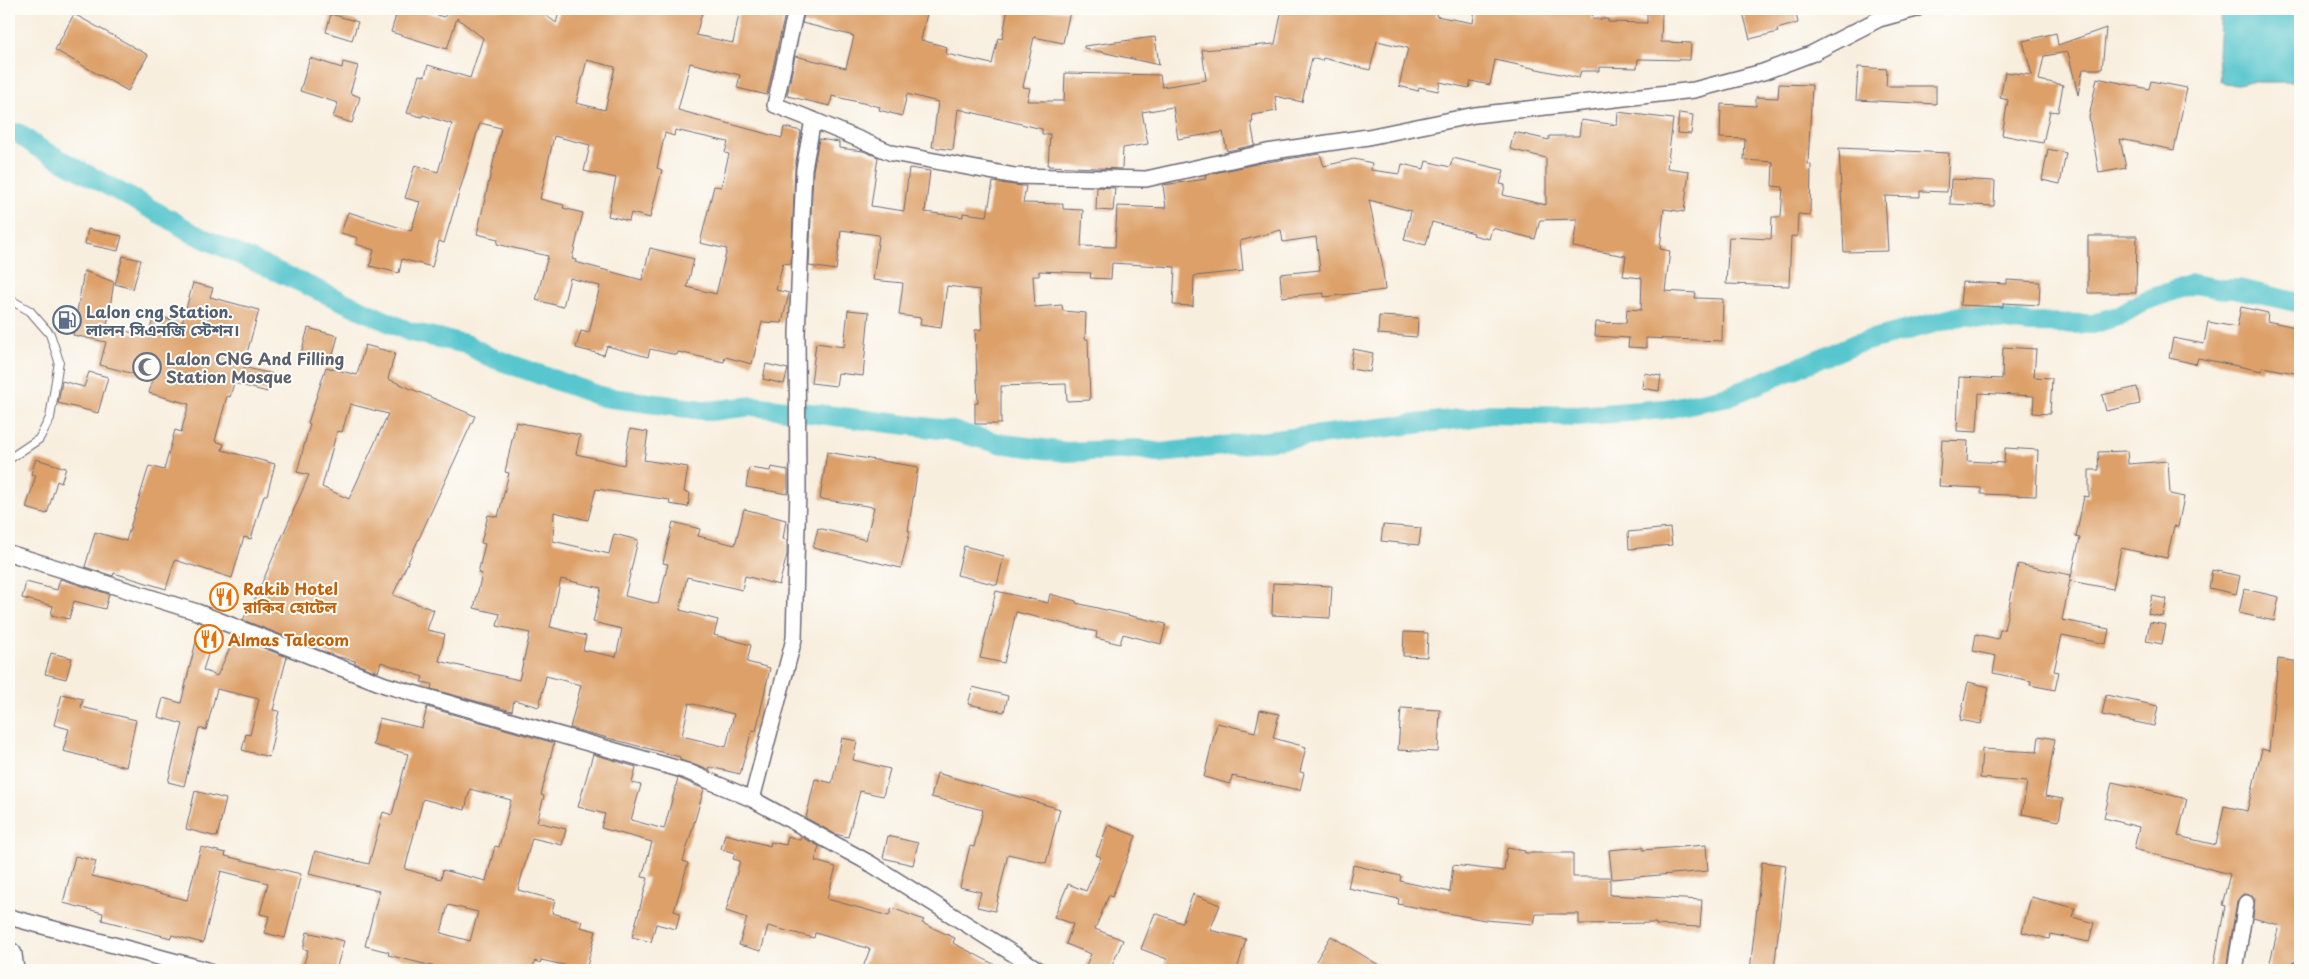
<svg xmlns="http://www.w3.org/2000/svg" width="2309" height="979" font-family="'Playpen Sans','Noto Sans Bengali',sans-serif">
<rect width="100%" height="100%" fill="#fdfcf7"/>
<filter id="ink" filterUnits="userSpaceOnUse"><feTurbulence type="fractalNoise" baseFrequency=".02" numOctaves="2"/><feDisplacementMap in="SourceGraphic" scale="10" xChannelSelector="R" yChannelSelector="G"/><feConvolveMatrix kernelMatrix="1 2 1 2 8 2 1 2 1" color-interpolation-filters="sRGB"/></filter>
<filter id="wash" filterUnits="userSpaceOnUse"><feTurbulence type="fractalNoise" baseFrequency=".0096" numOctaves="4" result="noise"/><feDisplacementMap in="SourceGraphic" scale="20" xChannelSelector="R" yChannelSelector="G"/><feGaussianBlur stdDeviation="1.12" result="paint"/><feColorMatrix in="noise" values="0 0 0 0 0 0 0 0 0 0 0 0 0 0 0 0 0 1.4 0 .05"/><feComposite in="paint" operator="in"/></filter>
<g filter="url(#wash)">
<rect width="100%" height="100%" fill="#f8eede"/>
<polygon fill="#59c6ce" stroke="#3e7484" points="2221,9 2300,9 2300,82 2247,82 2233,85 2225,84 2220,81 2218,54"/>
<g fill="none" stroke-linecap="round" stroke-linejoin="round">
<polyline stroke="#59c6ce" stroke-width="20" points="18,133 37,147 173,221 192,233 410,332 466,344 490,357 603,397 710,411 753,406 948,430 998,443 1066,452 1138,449 1161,453 1468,418 1488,414 1577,416 1665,409 1700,402 1729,396 1855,344 1964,315 2031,323 2093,324 2120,315 2144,301 2193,284 2222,289 2239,289 2300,303"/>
</g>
<g id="blocks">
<g fill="#dda069" fill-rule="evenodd">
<path d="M398,9H415L444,17L448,11L444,9H538L556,23L560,9H703L696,35L733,43L740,9H786L767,95L737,88L740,75L690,63L678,110L782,138L784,127L801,131L795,168L791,264L783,263L776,290L789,293L782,323L762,322L752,364L725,357L724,362L678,352L677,355L650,349L648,357L607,346L604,355L576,348L581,331L589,333L600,286L570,278L563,307L536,300L548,256L497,244L498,239L477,234L501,128L480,123L444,243L439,241L432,267L402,259L399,273L370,266L374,250L356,244L358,238L341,233L348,212L411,231L420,202L405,198L415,165L438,172L452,124L423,115L422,117L407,113L419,75L425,76L428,65L470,78L483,38L457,18L447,49L391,32ZM587,60L615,67L605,110L576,103ZM675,130L728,142L725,153L729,154L721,187L714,186L700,243L727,249L716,294L687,287L694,259L650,248L642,280L575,262L576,260L572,259L583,213L563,208L564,205L540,199L554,136L590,145L584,171L616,178L608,216L629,221L631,213L650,218L662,170L657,168L665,133L674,136Z"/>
<polygon points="805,9 928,9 921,40 947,47 946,54 992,64 998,38 1002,39 1008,9 1070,11 1063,43 1034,37 1023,87 1030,88 1027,101 1064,101 1065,73 1160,75 1162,87 1206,80 1202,50 1275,44 1282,9 1437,9 1436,16 1473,23 1475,9 1594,9 1592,19 1608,19 1608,22 1647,23 1647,11 1662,12 1661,42 1691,43 1690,60 1638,59 1637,68 1599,67 1599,71 1581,71 1579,78 1495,60 1490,85 1471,81 1469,88 1440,82 1438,91 1419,87 1418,91 1399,86 1408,48 1377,41 1370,70 1323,58 1322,61 1312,58 1302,102 1275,96 1277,111 1252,115 1253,122 1251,122 1255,145 1227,151 1223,132 1178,139 1173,107 1142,112 1148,144 1123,148 1122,169 1048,166 1050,134 1042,134 1042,129 958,109 953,150 932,147 938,102 907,94 902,116 879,110 880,107 832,96 830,106 787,96 795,56 846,68 854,36 802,23"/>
<polygon points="1742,9 1795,9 1798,23 1777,29 1778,32 1750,39"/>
<polygon points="74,14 148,55 128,91 55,50"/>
<polygon points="331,14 358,22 352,40 326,32"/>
<polygon points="2106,28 2102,69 2083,69 2078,95 2068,52 2044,56 2039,80 2063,85 2058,112 2050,111 2043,143 2002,135 2008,100 2000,98 2005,72 2032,75 2023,41 2056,33 2058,45"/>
<polygon points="1155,37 1159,65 1084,48 1084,46"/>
<polygon points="310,58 342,68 343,62 358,66 350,93 360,97 352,123 333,117 338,103 300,91"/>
<polygon points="1858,67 1887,69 1886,86 1936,86 1936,104 1856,100"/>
<polygon points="2097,78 2149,89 2151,81 2187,88 2174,150 2120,139 2126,168 2099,173 2089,118"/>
<polygon points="1779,84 1812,85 1808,164 1811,165 1810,215 1798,214 1797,237 1791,236 1789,286 1726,284 1729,237 1771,239 1772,217 1781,217 1783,187 1772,186 1773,162 1744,160 1745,139 1720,138 1721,104 1756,106 1756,97 1778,98"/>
<polygon points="1618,112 1673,119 1667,168 1689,171 1684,212 1664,209 1660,249 1670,251 1665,291 1696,293 1695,298 1723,299 1722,341 1646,338 1646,348 1628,347 1629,338 1595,336 1596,322 1626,323 1627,309 1641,310 1642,278 1623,276 1626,256 1573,247 1577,219 1540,220 1535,239 1492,228 1489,239 1473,235 1474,233 1432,222 1426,245 1404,240 1411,211 1369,200 1382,262 1385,290 1324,297 1324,293 1282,297 1280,274 1320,270 1316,237 1283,242 1281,230 1240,241 1243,271 1194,276 1193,306 1173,305 1175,267 1112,263 1111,279 1090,278 1091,273 1039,271 1039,276 1033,276 1035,307 1062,305 1063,311 1086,313 1085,339 1088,339 1090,400 1067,401 1066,384 1001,386 1001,424 975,424 975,403 978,403 975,330 982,329 980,290 947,286 941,328 920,325 921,318 899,315 903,283 873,280 879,235 841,230 836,270 809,266 813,170 819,139 839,142 839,148 863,151 878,157 871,206 904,211 909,168 930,171 925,212 963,217 963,213 987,216 993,182 1022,186 1026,186 1023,203 1063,204 1063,209 1083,210 1081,246 1115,247 1117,206 1166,208 1163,185 1206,179 1205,175 1261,163 1320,154 1324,166 1354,159 1372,163 1371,170 1400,174 1402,164 1424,169 1426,161 1450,167 1453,158 1504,170 1500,184 1505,185 1503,195 1546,205 1546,158 1510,149 1514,132 1549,140 1549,136 1579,136 1581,120 1617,125"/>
<polygon points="1679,113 1693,115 1691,134 1677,133"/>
<polygon points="1839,148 1949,153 1947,192 1920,191 1920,197 1885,196 1888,251 1844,252"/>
<polygon points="2048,149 2066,153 2060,184 2042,180"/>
<polygon points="1951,179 1995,181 1994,206 1950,204"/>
<polygon points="1097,187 1115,188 1113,211 1096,210"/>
<polygon points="88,229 122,236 118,251 85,244"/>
<polygon points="2088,236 2137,236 2136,293 2088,293"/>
<polygon points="123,256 141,260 133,289 115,284"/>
<polygon points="84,271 114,282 107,326 148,337 154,315 182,323 193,283 213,288 210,297 259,310 243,367 272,374 267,392 234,383 230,397 227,396 215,441 224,444 222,450 275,464 267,495 264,495 251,539 244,537 232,578 175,560 166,589 114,573 113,576 85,567 95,532 126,541 149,466 164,470 175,430 181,432 189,404 149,393 153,379 100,365 106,342 73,335"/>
<polygon points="2007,280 2040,282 2039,305 2003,303 2003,307 1960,305 1962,282 2007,284"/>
<polygon points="2241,307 2268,313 2267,321 2300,328 2300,374 2263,367 2262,371 2198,358 2196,364 2169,358 2173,338 2204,344 2208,322 2237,327"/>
<polygon points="848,310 869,312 863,376 838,373 836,386 811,383 816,343 844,347"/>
<polygon points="1379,316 1418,318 1417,337 1378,334"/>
<polygon points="308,328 338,336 331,362 301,354"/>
<path d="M365,345L395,353L388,379L475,416L393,595L434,610L427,630L445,634L439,661L519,680L530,633L497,626L500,614L474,608L482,574L478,573L485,544L481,543L488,515L498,517L509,473L505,472L516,422L580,435L576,454L624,465L630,429L648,432L644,460L688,467L684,492L690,493L688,507L669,504L670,500L596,489L588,520L554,512L553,541L609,554L614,534L638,540L625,596L658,604L668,564L663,563L673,522L700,529L698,536L735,545L744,509L786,520L783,539L787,540V555L779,585L745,576L742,590L687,577L680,610L718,620L714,635L751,645L747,662L770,668L756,731L752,730L740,774L710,767L709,770L680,760V757L570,728L581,685L546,676L539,707L514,700L512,711L431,689L432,684L421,682L423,677L381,662L378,672L372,670L355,663V661L335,656L243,620L249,608H251L309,475L297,472L310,424L308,423L326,367L357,375ZM350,404L388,414L349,499L322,487L337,431L342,432ZM561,579L601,588L593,622L622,629L616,657L583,650L586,636L550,627ZM689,703L734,714L726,747L682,736Z"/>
<polygon points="2003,347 2036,349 2034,377 2052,378 2050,414 2033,413 2034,396 1979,393 1977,432 1957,431 1959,377 2002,379"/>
<polygon points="1353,349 1373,353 1370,372 1350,369"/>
<polygon points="766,364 788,369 784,384 763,379"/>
<polygon points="89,372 108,377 98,413 58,403 62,381 84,387"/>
<polygon points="1644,373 1661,376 1659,391 1642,388"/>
<polygon points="2137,387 2140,404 2106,411 2102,395"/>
<polygon points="1942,440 1968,441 1967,461 2004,463 2005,448 2038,450 2036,496 1981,494 1981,488 1939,486"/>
<polygon points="2127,451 2128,464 2168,461 2170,494 2184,497 2178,527 2174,526 2167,558 2121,548 2113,589 2070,581 2080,538 2076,537 2084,496 2089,497 2089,470 2099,470 2098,452"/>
<polygon points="827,452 918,467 908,531 910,531 901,568 813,548 818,528 866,540 874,507 820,499"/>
<polygon points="36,459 66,468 61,483 57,481 47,514 26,508 36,475 31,474"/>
<polygon points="771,467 788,470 788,494 746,487 749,468 770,471"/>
<polygon points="1383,525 1421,528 1419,545 1381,541"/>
<polygon points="1670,528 1672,545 1629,549 1628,532"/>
<polygon points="964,546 1004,556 997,585 957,575"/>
<polygon points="2018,564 2071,575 2062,620 2109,629 2106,644 2062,635 2054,671 2059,672 2055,690 2030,685 2031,681 1993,673 1996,656 1973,651 1976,634 1998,639 2000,630 2004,630"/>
<polygon points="2212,570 2240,576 2236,594 2209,588"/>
<polygon points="60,579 109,594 105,609 74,601 69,619 51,615 53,606 22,598 26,582 57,590"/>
<polygon points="1273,583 1332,586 1330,618 1272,615"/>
<polygon points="2244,589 2279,597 2274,621 2239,613"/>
<polygon points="996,591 1048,603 1050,594 1076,601 1076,603 1166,624 1161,644 1123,634 1120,644 1096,638 1097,632 1016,612 1004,663 980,658"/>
<polygon points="2152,596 2167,599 2163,617 2148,614"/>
<polygon points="2150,622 2166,625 2162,644 2146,641"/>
<polygon points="199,629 215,633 203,670 217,676 235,637 287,657 273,710 279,711 269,757 242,750 246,734 250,735 259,699 217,689 206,730 199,728 184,786 168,782 183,724 158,717 163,698 181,703"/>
<polygon points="1404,632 1428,633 1427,657 1403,656"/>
<polygon points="51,653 72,658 66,679 45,674"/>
<polygon points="2278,659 2300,662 2300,959 2292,963 2291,970 2268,970 2279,925 2253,918 2255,899 2252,895 2243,894 2237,901 2226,970 2213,970 2225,906 2222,905 2230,874 2134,849 2139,827 2104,818 2112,782 2158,792 2187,799 2178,836 2216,845 2224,806 2247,811 2262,749 2269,751"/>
<polygon points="1968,682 1989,687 1981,724 1960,720"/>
<polygon points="973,687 1008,696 1004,712 968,704"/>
<polygon points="62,694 83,699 81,707 136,720 126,767 63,751 69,729 54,725"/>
<polygon points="2106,695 2158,706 2154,726 2102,715"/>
<path d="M427,707L554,743L541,795L544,796L537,822L566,829L562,845L532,838L518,890L555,900L552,913L582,921L580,927L596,931L586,970L541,960L540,963L535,961L532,970H440V968L388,955L389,952L365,946L379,891L309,874L315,851L369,864L383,812L392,815L408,754L373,745L379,718L422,728ZM470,789L511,800L499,847L495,846L486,881L443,870L441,879L405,869L423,799L465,810ZM448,905L478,912L470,941L441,933Z"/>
<polygon points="1401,708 1440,710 1438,752 1398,750"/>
<polygon points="1260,710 1279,714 1273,738 1306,747 1300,772 1304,773 1300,790 1232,776 1230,784 1204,777 1217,723 1255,732"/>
<polygon points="2039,736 2055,739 2045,796 2063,799 2059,821 2022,814 2027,782 1980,778 1982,749 2037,752"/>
<polygon points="842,738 857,741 853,760 890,769 883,796 860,791 848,837 835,834 806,818 815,779 832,783"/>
<polygon points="593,754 636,767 632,783 641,785 631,820 664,829 678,778 704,789 683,861 688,863 674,911 680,913 676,929 656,924 651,942 632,937 648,878 642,877 652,842 601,828 605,814 578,807"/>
<polygon points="937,773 1060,809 1046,863 1008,854 995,911 977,907 981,892 960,887 970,846 974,847 983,810 931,797"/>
<polygon points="195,791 226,799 217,837 186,829"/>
<polygon points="1108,825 1136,836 1112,897 1109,895 1095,929 1123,940 1110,970 1084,970 1091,954 1066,944 1073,924 1054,917 1068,884 1086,891 1101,857 1096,855"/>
<polygon points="725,834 770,846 771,842 786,845 788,836 800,840 801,837 819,846 815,861 836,867 827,899 889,916 892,908 924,920 922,923 955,938 953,943 1005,970 862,970 870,949 815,933 814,938 768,926 761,951 739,945 747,918 726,911 740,861 733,859 735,853 721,849"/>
<polygon points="888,836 918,843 913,865 883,858"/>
<polygon points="1706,845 1708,871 1612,879 1609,850 1643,847 1643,850"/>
<polygon points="201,847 226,853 225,856 301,874 285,938 265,933 269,916 260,914 268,883 221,871 203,943 172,935 171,938 102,920 103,913 63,903 75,856 96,861 92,876 187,900"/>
<polygon points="1507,848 1525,851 1525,853 1573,853 1573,877 1610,877 1610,895 1702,900 1700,927 1656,925 1656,923 1579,924 1579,914 1536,914 1534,924 1485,920 1398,904 1399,899 1348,888 1353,865 1401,876 1400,881 1450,892 1453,865 1504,871"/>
<polygon points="1762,862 1786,865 1774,970 1750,970"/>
<polygon points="1193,894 1220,905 1210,930 1246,939 1237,970 1163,970 1167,959 1141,949 1155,913 1182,923"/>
<polygon points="2031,897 2075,908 2072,917 2094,923 2089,942 2050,934 2049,939 2022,932"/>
<polygon points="307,932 344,941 336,970 302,970 308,950 303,949"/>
<polygon points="1331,936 1387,970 1324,970 1314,964"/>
</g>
</g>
</g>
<g filter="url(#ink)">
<use href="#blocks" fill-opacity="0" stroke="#6d6974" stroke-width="1"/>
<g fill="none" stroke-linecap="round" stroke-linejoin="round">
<defs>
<polyline id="service" points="9,299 30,311 50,334 59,361 50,418 39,439 9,459"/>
<g id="minor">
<polyline points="813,120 892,153 1015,176 1146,179 1267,152 1368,137 1475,115 1694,90 1763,72 1811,54 1879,19 1916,9"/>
<polyline points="9,553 197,612 385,685 686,771 752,799 871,864 1039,970"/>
<polyline points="752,799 794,639 798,489 797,334 804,169 813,120 775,105 796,9"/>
<polyline points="9,917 207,970"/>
<polyline points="2235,970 2246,903"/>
<polyline points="2300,970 2300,968"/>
</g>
<polyline id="trunk" points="9,955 11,970"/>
</defs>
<use href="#service" stroke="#6d6974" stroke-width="10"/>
<use href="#minor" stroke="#6d6974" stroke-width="18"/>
<use href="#trunk" stroke="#6d6974" stroke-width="28"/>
<use href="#service" stroke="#fff" stroke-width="8"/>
<use href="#minor" stroke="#fff" stroke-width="15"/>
<use href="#trunk" stroke="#fff" stroke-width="25"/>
</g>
</g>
<defs>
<symbol id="fuel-ring" viewBox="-11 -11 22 22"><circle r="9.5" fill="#fdfcf7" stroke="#5c6f8a" stroke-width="1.5"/><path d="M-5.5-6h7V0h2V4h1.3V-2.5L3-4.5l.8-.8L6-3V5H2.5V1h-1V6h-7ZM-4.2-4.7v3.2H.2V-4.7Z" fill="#5c6f8a"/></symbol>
<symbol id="mosque-ring" viewBox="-11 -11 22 22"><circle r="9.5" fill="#fdfcf7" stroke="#6b7280" stroke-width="1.5"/><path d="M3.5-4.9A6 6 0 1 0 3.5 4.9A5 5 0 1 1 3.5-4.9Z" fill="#6b7280"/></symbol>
<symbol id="restaurant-ring" viewBox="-11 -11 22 22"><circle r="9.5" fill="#fdfcf7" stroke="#e8710a" stroke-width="1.5"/><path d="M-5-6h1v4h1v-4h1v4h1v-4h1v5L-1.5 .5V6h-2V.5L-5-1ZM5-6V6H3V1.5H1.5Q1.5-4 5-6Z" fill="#e8710a"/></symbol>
</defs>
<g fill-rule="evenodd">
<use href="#fuel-ring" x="51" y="304" width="32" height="32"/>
<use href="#mosque-ring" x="131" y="351" width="32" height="32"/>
<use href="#restaurant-ring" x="208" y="581" width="32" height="32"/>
<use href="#restaurant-ring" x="193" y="623" width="32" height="32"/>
</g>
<g text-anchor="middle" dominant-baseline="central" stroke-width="4" stroke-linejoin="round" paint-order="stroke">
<g font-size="16" font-weight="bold" fill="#4e5e75" stroke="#fdfcf7" text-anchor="start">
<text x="86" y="311">Lalon cng Station.<tspan x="86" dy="18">লালন সিএনজি স্টেশন।</tspan></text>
</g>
<g font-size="16" font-weight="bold" fill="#5b616d" stroke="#fdfcf7" text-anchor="start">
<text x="166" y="358">Lalon CNG And Filling<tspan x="166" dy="18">Station Mosque</tspan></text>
</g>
<g font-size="16" font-weight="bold" fill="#c56008" stroke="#fdfcf7" text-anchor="start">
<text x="243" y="588">Rakib Hotel<tspan x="243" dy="18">রাকিব হোটেল</tspan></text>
<text x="228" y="639">Almas Talecom</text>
</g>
</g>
<rect width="2309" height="979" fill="none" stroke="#fdfcf7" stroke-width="30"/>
</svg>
